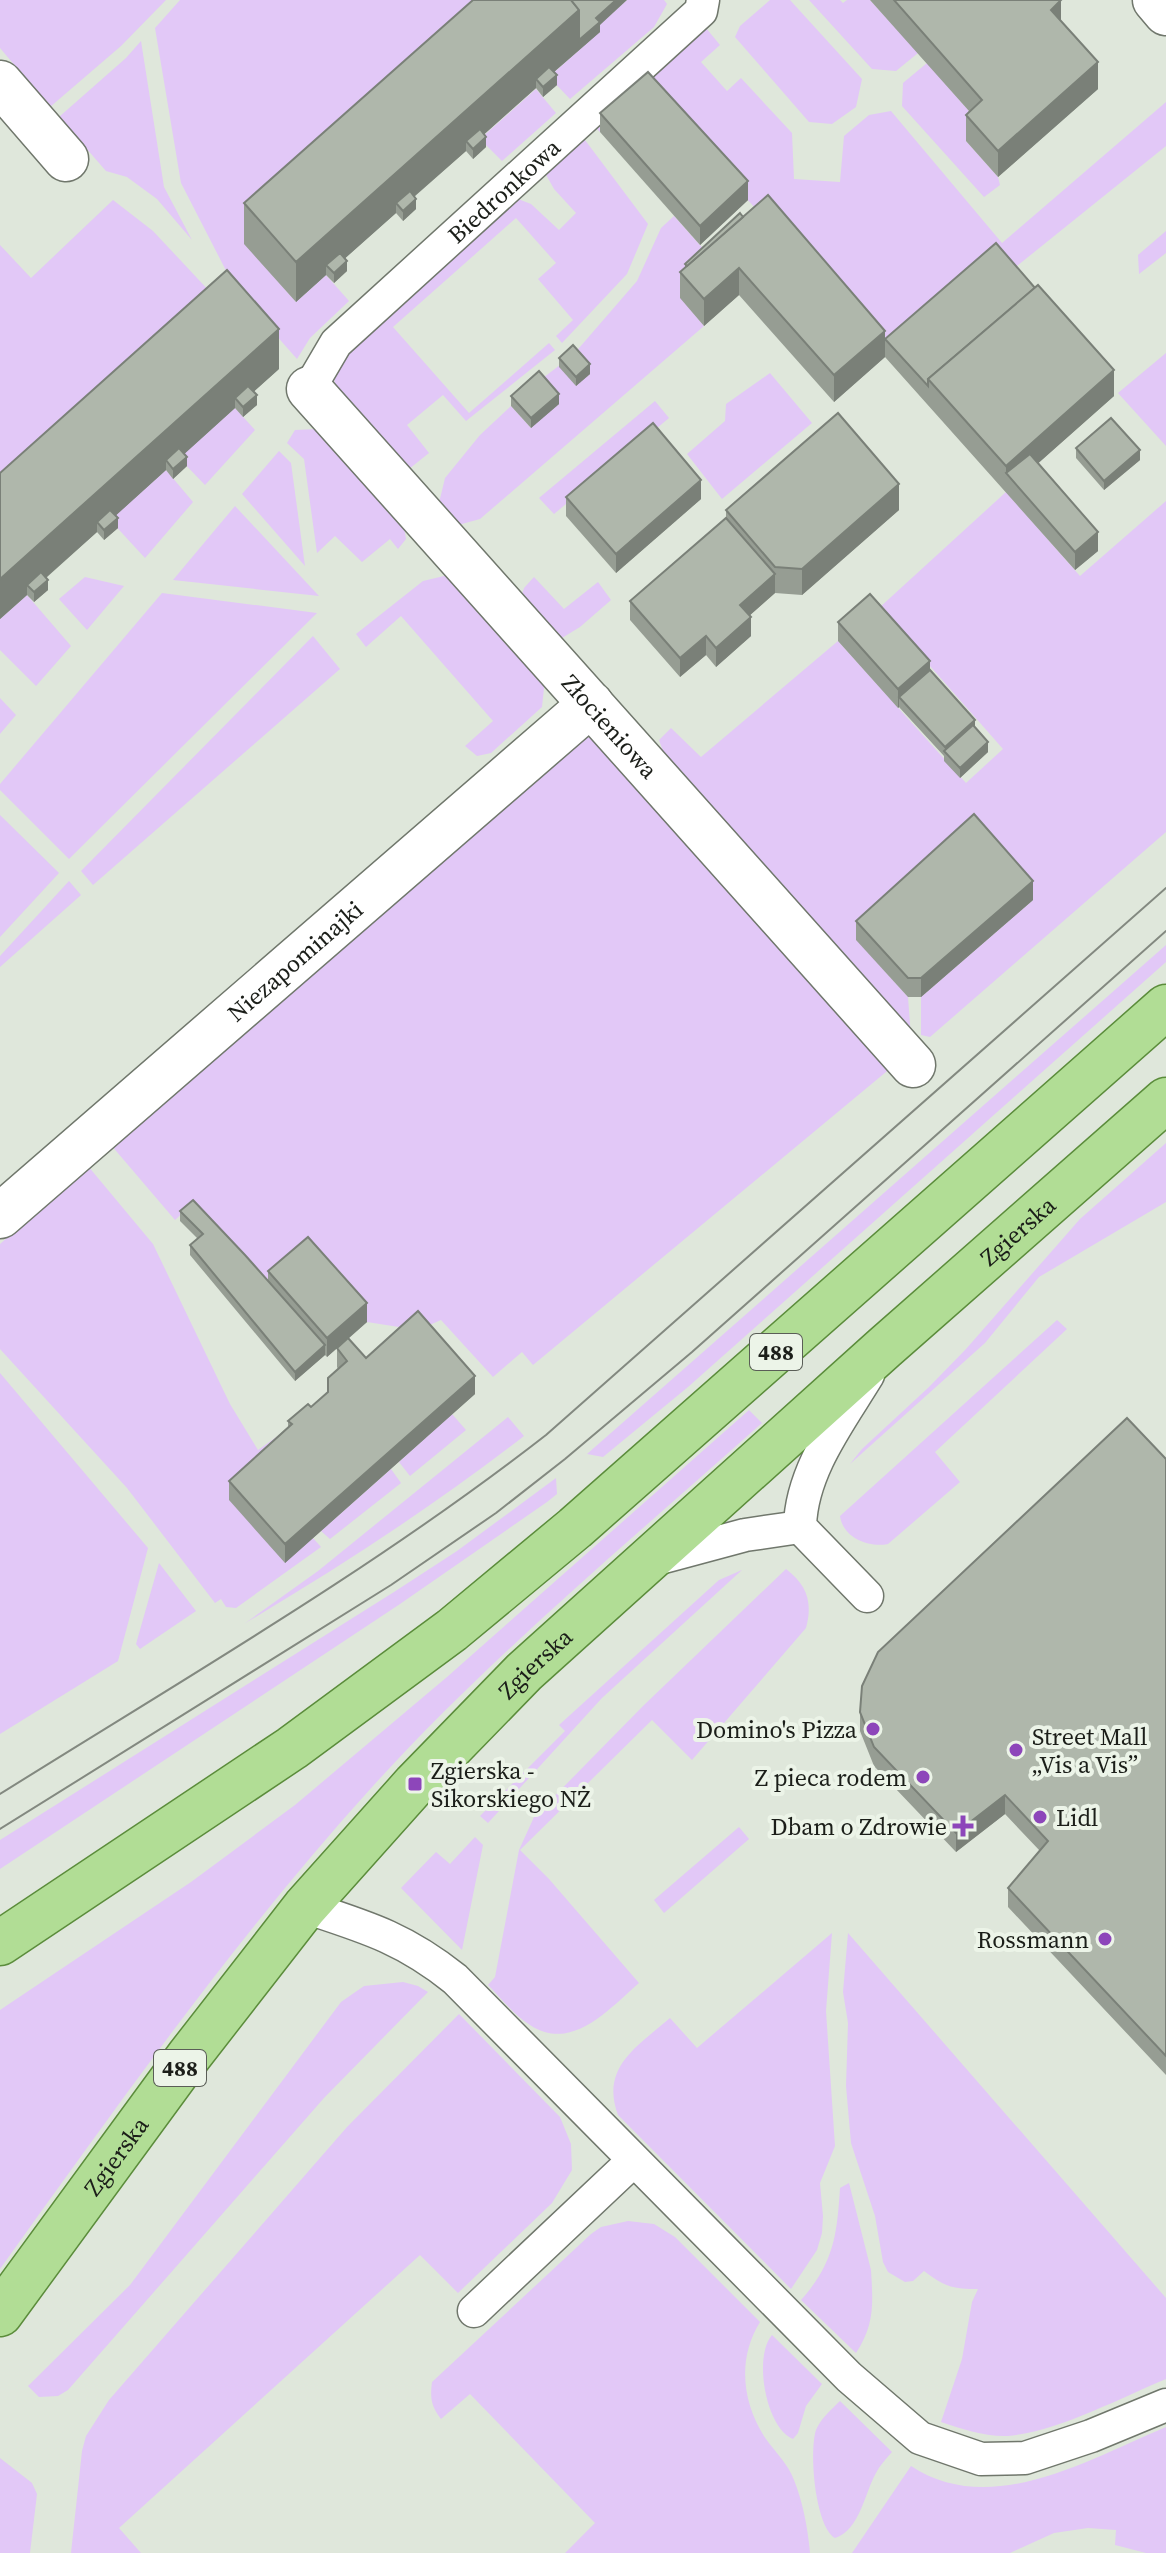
<svg xmlns="http://www.w3.org/2000/svg" width="1166" height="2553" font-family="'Source Serif 4',serif">
<rect width="100%" height="100%" fill="#dfe7db"/>
<g fill="#e2c8f7">
<polygon points="0,0 166,0 121,46 50,107 0,48"/>
<polygon points="180,0 518,0 244,243 296,302 326,275 349,301 310,338 297,359 236,290 181,183 155,28"/>
<polygon points="627,0 664,0 667,4 654,27 570,99 549,77 599,32 596,28"/>
<polygon points="770,0 790,0 862,79 856,107 832,124 809,122 735,37 740,26"/>
<polygon points="809,0 840,0 843,3 847,0 870,0 918,53 896,71 872,69"/>
<polygon points="706,28 720,45 701,62 727,91 741,78 792,133 794,179 840,182 844,136 869,115 891,111 1002,243 1166,102 1166,146 1007,274 885,357 768,222 648,91 600,132 592,124"/>
<polygon points="141,41 164,187 192,240 157,199 127,177 106,171 59,117 126,58"/>
<polygon points="927,63 982,126 966,141 998,177 1000,185 984,197 902,106 903,83"/>
<polygon points="536,89 556,113 502,161 480,139"/>
<polygon points="582,136 648,224 627,274 562,343 556,336 573,320 538,279 556,263 516,218 393,327 469,413 549,343 555,350 466,421 443,395 407,425 429,453 404,473 336,389 333,372 336,359 513,197 531,204 559,230 576,213 554,189 545,173"/>
<polygon points="113,200 153,231 227,310 0,513 0,245 31,278"/>
<polygon points="674,216 707,253 681,298 704,326 480,519 451,527 438,507 445,478 480,435 511,406 531,428 539,381 573,355 637,281 661,228"/>
<polygon points="1166,231 1166,253 1139,274 1138,255"/>
<polygon points="1166,353 1166,446 1118,393"/>
<polygon points="770,373 812,423 722,499 687,454 725,421 726,404"/>
<polygon points="655,401 669,418 554,514 539,498"/>
<polygon points="235,408 255,430 205,485 179,458"/>
<polygon points="317,429 402,516 406,539 398,549 390,539 362,562 335,536 317,553 304,459 287,443 295,430"/>
<polygon points="279,451 291,463 305,566 242,494"/>
<polygon points="166,470 193,502 145,558 110,520"/>
<polygon points="1006,492 1080,576 1166,501 1166,832 930,1037 921,1035 921,997 1033,900 856,939 908,997 911,1037 673,778 659,740 671,728 701,757 838,641 966,783 1003,749 879,608"/>
<polygon points="235,506 319,596 173,580"/>
<polygon points="444,576 465,584 541,671 544,688 542,707 491,753 477,756 465,746 493,721 401,616 366,647 356,634 423,581"/>
<polygon points="85,577 124,586 87,630 59,599"/>
<polygon points="534,577 564,609 598,582 611,600 580,627 557,641 520,600 524,588"/>
<polygon points="162,593 317,613 69,859 0,790 0,784"/>
<polygon points="27,595 71,646 36,686 0,650 0,619"/>
<polygon points="313,636 340,669 93,885 81,871"/>
<polygon points="0,698 16,715 0,734"/>
<polygon points="587,735 599,738 892,1067 533,1365 522,1352 493,1377 441,1320 418,1330 367,1322 308,1256 268,1290 189,1207 175,1220 111,1145"/>
<polygon points="0,815 59,873 0,937"/>
<polygon points="69,881 81,895 0,967 0,956"/>
<polygon points="1166,945 1166,962 688,1387 603,1457 587,1454"/>
<polygon points="1166,1143 1166,1202 1039,1277 985,1343 850,1464 862,1449 929,1387 966,1349 1080,1219"/>
<polygon points="88,1166 153,1244 230,1404 258,1450 282,1433 313,1538 321,1547 236,1608 226,1607 221,1599 215,1603 127,1488 0,1349 0,1244"/>
<path d="M1057,1320L1067,1329L935,1452L960,1482L888,1544C869,1548 843,1538 840,1516Z"/>
<polygon points="0,1373 148,1548 118,1661 0,1734"/>
<path d="M749,1410L762,1423C630,1541 492,1655 373,1786C236,1937 119,2103 0,2269V2010L191,1882L295,1805L447,1677Z"/>
<polygon points="452,1414 466,1430 410,1476 399,1462"/>
<path d="M508,1417L524,1436C434,1506 341,1566 244,1624L318,1571Z"/>
<polygon points="391,1469 401,1483 330,1539 321,1531"/>
<polygon points="556,1478 557,1494 547,1502 400,1604 0,1869 0,1840 394,1592 457,1551"/>
<polygon points="159,1563 196,1611 140,1649 136,1644"/>
<path d="M786,1569C807,1585 813,1602 806,1628L692,1760L652,1720L520,1850L549,1879L639,1983C610,2008 572,2053 530,2025C514,2015 501,1998 488,1985L495,1977L519,1850L534,1817L643,1706Z"/>
<polygon points="742,1570 602,1698 488,1823 480,1816 565,1731 559,1725 719,1580"/>
<polygon points="739,1827 749,1839 664,1913 654,1900"/>
<polygon points="475,1837 483,1845 462,1950 401,1888 436,1852 450,1864"/>
<path d="M832,1933L826,2011L835,2146L820,2183L823,2216L822,2233L817,2250L791,2289L618,2115C600,2067 638,2046 670,2018L697,2048Z"/>
<path d="M848,1933L1166,2298V2379C1120,2398 1057,2432 1008,2436C985,2437 962,2429 941,2422L962,2359L972,2302L978,2289C953,2289 945,2287 924,2271L913,2281L905,2282L888,2272L883,2262L875,2216L851,2143L846,2086L848,2023L843,1992Z"/>
<polygon points="403,1982 418,1986 428,1992 324,2098 68,2390 58,2396 39,2397 28,2386 130,2285 341,2002 364,1986"/>
<polygon points="459,2014 560,2117 571,2144 572,2170 552,2203 458,2293 420,2255 119,2528 141,2553 71,2553 82,2451 86,2436 109,2400 347,2127"/>
<path d="M849,2183L871,2270C873,2303 875,2324 856,2353L801,2300C834,2263 837,2235 840,2188Z"/>
<path d="M628,2221L654,2224L675,2237L760,2322C737,2359 742,2403 766,2439C776,2453 788,2464 794,2480C803,2502 808,2530 810,2553H565L595,2523L470,2394L441,2419C431,2406 430,2398 432,2382L591,2234L601,2227Z"/>
<path d="M772,2335L822,2384L806,2406L798,2433L793,2439C766,2428 753,2357 772,2335Z"/>
<path d="M840,2401L892,2452C886,2459 880,2465 876,2473C865,2492 860,2530 835,2538C815,2526 809,2451 816,2430C821,2418 831,2410 840,2401Z"/>
<path d="M1166,2427V2553H1146L1115,2545L1116,2530L1088,2528L1054,2533L1010,2553H852L911,2466C991,2519 1089,2459 1166,2427Z"/>
<polygon points="0,2458 32,2483 37,2494 30,2553 0,2553"/>
</g>
<g fill="none" stroke-linecap="round" stroke-linejoin="round">
<defs>
<g id="service">
<path id="s1" d="M309,389L336,343L701,11L703,0"/>
<polyline points="652,1560 745,1535 800,1527"/>
<path d="M867,1596L800,1527C801,1471 840,1421 868,1375"/>
<path d="M305,1907C366,1927 404,1938 455,1979L849,2377L920,2438L981,2459L1025,2458L1091,2436L1166,2405"/>
<polyline points="474,2311 633,2161"/>
</g>
<g id="minor">
<polyline points="1155,0 1166,13"/>
<polyline points="0,83 66,159"/>
<path id="s2" d="M309,389L913,1065"/>
<path id="s3" d="M0,1216L591,704"/>
</g>
<g id="primary">
<polyline points="0,1943 292,1748 452,1630 575,1528 1166,1007"/>
<path id="s4" d="M0,2314L189,2056L305,1907L415,1784L524,1672L884,1348L1166,1100"/>
</g>
</defs>
<use href="#service" stroke="#70776c" stroke-width="35"/>
<use href="#minor" stroke="#70776c" stroke-width="47"/>
<use href="#primary" stroke="#5b8c3b" stroke-width="47"/>
<use href="#service" stroke="#fff" stroke-width="32"/>
<use href="#minor" stroke="#fff" stroke-width="44"/>
<use href="#primary" stroke="#b1dd95" stroke-width="44"/>
<g stroke="#838980" stroke-width="2">
<path d="M0,1794C185,1678 374,1569 546,1435L1166,888"/>
<polyline points="0,1829 391,1585 496,1513 565,1459 692,1352 1166,931"/>
</g>
</g>
<g fill="#969d93">
<polygon points="870,0 1061,0 1061,21 1098,89 998,177 966,141 966,115 969,111"/>
<polygon points="600,25 600,32 554,72 557,85 543,97 536,88 484,134 486,147 473,159 466,151 414,197 416,209 403,221 396,213 345,258 347,271 334,283 326,275 296,302 244,244 244,203"/>
<polygon points="600,113 748,200 700,245 600,132"/>
<polygon points="740,213 885,339 1114,396 1038,463 1098,551 1075,570 885,357 834,402 739,295 704,326 680,298 680,272 685,268 685,264"/>
<polygon points="559,358 590,374 576,386 559,367"/>
<polygon points="279,369 253,392 257,405 243,417 235,408 184,454 187,466 173,479 166,470 115,516 118,528 104,540 97,532 46,578 48,590 34,602 27,595 0,619 0,473"/>
<polygon points="511,396 559,404 531,428 511,406"/>
<polygon points="1076,448 1140,460 1104,490 1076,458"/>
<polygon points="566,497 701,499 616,573 566,516"/>
<polygon points="726,510 899,510 802,595 775,593 750,615 751,636 716,667 706,655 680,677 630,620 630,601 726,518"/>
<polygon points="838,622 930,670 975,727 988,752 960,778 944,761 944,756 899,707 898,708 838,641"/>
<polygon points="1033,900 921,997 908,997 856,940 856,921"/>
<polygon points="180,1211 268,1280 268,1271 367,1322 348,1339 366,1358 475,1394 285,1563 229,1500 229,1481 288,1427 288,1421 311,1407 328,1392 338,1369 337,1367 337,1348 327,1357 325,1355 295,1381 190,1255 190,1245 198,1239 180,1221"/>
<polygon points="1166,1459 1166,2075 1008,1907 1008,1888 1040,1851 1005,1814 956,1852 874,1766 860,1731 860,1712"/>
</g>
<g fill="#7a8078">
<polygon points="616,0 627,0 600,25 600,32 540,84 536,79 536,88 470,147 466,141 466,151 401,208 396,203 396,213 332,270 326,265 326,275 296,302 296,262 579,10 596,18"/>
<polygon points="1061,1 1061,27 1051,10"/>
<polygon points="1098,62 1098,89 998,177 998,151"/>
<polygon points="557,75 557,85 543,97 543,87"/>
<polygon points="486,137 486,147 473,159 473,149"/>
<polygon points="748,181 748,200 700,245 700,226"/>
<polygon points="416,199 416,209 403,221 403,211"/>
<polygon points="347,261 347,271 334,283 334,273"/>
<polygon points="739,268 739,295 704,326 704,299"/>
<polygon points="279,329 279,369 240,404 235,398 235,408 171,466 166,460 166,470 102,528 97,522 97,532 32,590 27,585 27,595 0,619 0,579"/>
<polygon points="885,331 885,357 834,402 834,375"/>
<polygon points="590,364 590,374 576,386 576,377"/>
<polygon points="1114,370 1114,396 1015,484 1006,473 1006,492 1006,466"/>
<polygon points="559,394 559,404 531,428 531,418"/>
<polygon points="257,395 257,405 243,417 243,407"/>
<polygon points="1140,450 1140,460 1104,490 1104,481"/>
<polygon points="187,457 187,466 173,479 173,469"/>
<polygon points="701,480 701,499 616,573 616,554"/>
<polygon points="899,484 899,510 802,595 802,569"/>
<polygon points="118,518 118,528 104,540 104,530"/>
<polygon points="1098,532 1098,551 1075,570 1075,552"/>
<polygon points="775,574 775,593 740,624 740,605"/>
<polygon points="48,580 48,590 34,602 34,592"/>
<polygon points="751,617 751,636 716,667 716,648"/>
<polygon points="706,636 706,655 680,677 680,658"/>
<polygon points="930,661 930,680 899,697 899,707 898,708 898,689"/>
<polygon points="975,720 975,730 945,751 945,747"/>
<polygon points="988,742 988,752 960,778 960,768"/>
<polygon points="1033,881 1033,900 921,997 921,978"/>
<polygon points="367,1303 367,1322 327,1357 327,1338"/>
<polygon points="325,1345 325,1355 295,1381 295,1372"/>
<polygon points="475,1376 475,1394 285,1563 285,1544"/>
<polygon points="1005,1795 1005,1814 956,1852 956,1833"/>
</g>
<g fill="#afb7ab" stroke="#7a8078" stroke-width="2">
<polygon points="473,0 571,0 579,10 296,262 244,203"/>
<polygon points="571,0 616,0 596,18 600,22 579,40 579,10"/>
<polygon points="894,0 1061,0 1051,10 1098,62 998,151 966,115 982,100"/>
<polygon points="549,67 557,75 543,87 536,79"/>
<polygon points="648,72 748,181 700,226 600,113"/>
<polygon points="480,129 486,137 473,149 466,141"/>
<polygon points="410,191 416,199 403,211 396,203"/>
<polygon points="768,195 885,331 834,375 739,268 704,299 680,272"/>
<polygon points="740,213 743,217 687,266 685,264"/>
<polygon points="996,243 1035,288 928,379 928,386 885,339"/>
<polygon points="340,253 347,261 334,273 326,265"/>
<polygon points="227,270 279,329 0,579 0,473"/>
<polygon points="1038,285 1114,370 1006,466 928,379"/>
<polygon points="573,345 590,364 576,377 559,358"/>
<polygon points="539,371 559,394 531,418 511,396"/>
<polygon points="248,386 257,395 243,407 235,398"/>
<polygon points="838,413 899,484 802,569 775,567 726,510"/>
<polygon points="1111,418 1140,450 1104,481 1076,448"/>
<polygon points="653,423 701,480 616,554 566,497"/>
<polygon points="179,448 187,457 173,469 166,460"/>
<polygon points="1030,454 1098,532 1075,552 1006,473"/>
<polygon points="110,510 118,518 104,530 97,522"/>
<polygon points="726,518 775,574 740,605 751,617 716,648 706,636 680,658 630,601"/>
<polygon points="41,572 48,580 34,592 27,585"/>
<polygon points="870,594 930,661 898,689 838,622"/>
<polygon points="930,670 975,720 945,747 899,697"/>
<polygon points="973,725 988,742 960,768 944,751"/>
<polygon points="974,814 1033,881 921,978 908,978 856,921"/>
<polygon points="193,1200 245,1255 325,1345 295,1372 190,1245 203,1234 180,1211"/>
<polygon points="308,1237 367,1303 327,1338 268,1271"/>
<polygon points="418,1311 475,1376 285,1544 229,1481 292,1424 288,1421 308,1404 311,1407 328,1392 328,1378 347,1361 337,1348 348,1338 366,1358"/>
<polygon points="1127,1418 1166,1459 1166,2056 1008,1888 1048,1841 1005,1795 956,1833 874,1747 860,1712 862,1686 878,1652"/>
</g>
<g fill="#8d46ba" stroke="#ecf4e8" stroke-width="3">
<circle cx="873" cy="1729" r="8"/>
<circle cx="1016" cy="1750" r="8"/>
<circle cx="923" cy="1777" r="8"/>
<rect x="407" y="1776" width="16" height="16" rx="4"/>
<circle cx="1040" cy="1817" r="8"/>
<path d="M959 1814h8v8h8v8h-8v8h-8v-8h-8v-8h8z"/>
<circle cx="1105" cy="1939" r="8"/>
</g>
<g text-anchor="middle" dominant-baseline="central" stroke-width="8" stroke-linejoin="round" paint-order="stroke">
<g fill="#ecf4e8" stroke="#5a5e57" stroke-width="2">
<rect x="750" y="1334" width="52" height="36" rx="6"/>
<rect x="154" y="2050" width="52" height="36" rx="6"/>
</g>
<g font-size="22" font-weight="bold" fill="#1b1e19">
<text x="776" y="1352">488</text>
<text x="180" y="2068">488</text>
</g>
<g font-size="24" fill="#1b1e19" stroke="#ecf4e8">
<text stroke="none"><textPath href="#s1" startOffset="280">Biedronkowa</textPath></text>
<text stroke="none"><textPath href="#s2" startOffset="452">Złocieniowa</textPath></text>
<text stroke="none"><textPath href="#s3" startOffset="390">Niezapominajki</textPath></text>
<text stroke="none"><textPath href="#s4" startOffset="1492">Zgierska</textPath></text>
<text stroke="none"><textPath href="#s4" startOffset="844">Zgierska</textPath></text>
<text stroke="none"><textPath href="#s4" startOffset="196">Zgierska</textPath></text>
</g>
<g font-size="24" fill="#1b1e19" stroke="#ecf4e8" text-anchor="end">
<text x="857" y="1729">Domino's Pizza</text>
<text x="1032" y="1736" text-anchor="start">Street Mall<tspan x="1032" dy="28">„Vis a Vis”</tspan></text>
<text x="431" y="1770" text-anchor="start">Zgierska -<tspan x="431" dy="28">Sikorskiego NŻ</tspan></text>
<text x="907" y="1777">Z pieca rodem</text>
<text x="1056" y="1817" text-anchor="start">Lidl</text>
<text x="947" y="1826">Dbam o Zdrowie</text>
<text x="1089" y="1939">Rossmann</text>
</g>
</g>
</svg>
